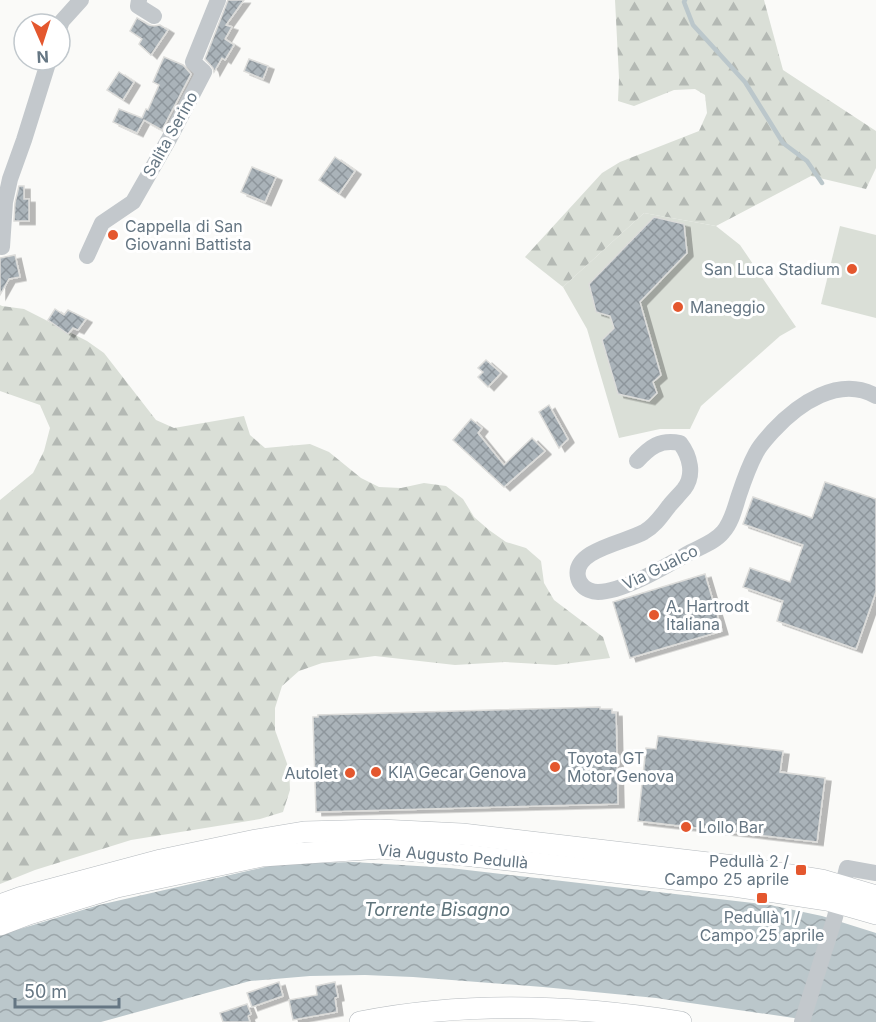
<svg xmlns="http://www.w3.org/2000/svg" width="876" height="1022" font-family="Inter,sans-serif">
<defs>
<pattern id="forest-firs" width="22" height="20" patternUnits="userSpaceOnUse" patternTransform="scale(1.5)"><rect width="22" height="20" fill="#dadfd7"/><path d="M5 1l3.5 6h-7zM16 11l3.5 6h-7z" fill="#b4b9b4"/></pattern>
<pattern id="water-waves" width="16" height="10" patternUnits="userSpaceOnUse" patternTransform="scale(1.5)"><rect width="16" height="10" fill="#bbc7cb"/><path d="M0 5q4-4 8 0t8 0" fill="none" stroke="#9ca6aa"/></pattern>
<pattern id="building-cross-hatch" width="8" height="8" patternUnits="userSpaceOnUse" patternTransform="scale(1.5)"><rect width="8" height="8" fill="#aab3b9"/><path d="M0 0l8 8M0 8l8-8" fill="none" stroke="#8e969c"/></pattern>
<filter id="shadow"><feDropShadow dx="6" dy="3.5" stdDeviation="0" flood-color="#0004"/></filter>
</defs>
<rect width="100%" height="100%" fill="#fafaf8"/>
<g fill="url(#forest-firs)">
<polygon points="615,0 764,0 783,70 876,131 876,168 866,189 811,176 716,226 644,213 563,287 525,257 602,173 620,162 699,131 707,113 705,95 695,89 674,90 634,106 618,101 619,78"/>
<polygon points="0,305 2,306 24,309 87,341 104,353 156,420 174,428 244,416 250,435 265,448 310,444 329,452 361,478 379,487 401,488 424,483 446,486 463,499 474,517 489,530 506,542 526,548 541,561 544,583 554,600 603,637 610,658 556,665 505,662 455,665 375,656 322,663 299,671 282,686 275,708 275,730 289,769 290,790 283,812 260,819 131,840 35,870 0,884 0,500 33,473 44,451 50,428 40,405 0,391"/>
</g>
<g fill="#dadfd7">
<polygon points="644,213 716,226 740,245 796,327 780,336 701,406 690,429 660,429 619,438 587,329 563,287"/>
<polygon points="840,226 876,235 876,318 821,304"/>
</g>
<polygon fill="url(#water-waves)" points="353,862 450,868 770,905 822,916 876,933 876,1022 807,1022 794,1018 656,998 543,987 413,977 365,975 310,976 250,981 101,1022 0,1022 0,935 99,905 278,864"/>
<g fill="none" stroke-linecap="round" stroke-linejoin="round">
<polyline stroke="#bbc7cb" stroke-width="4.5" points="685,0 684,2 693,25 745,82 783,143 807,161 822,183"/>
</g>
<g fill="url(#building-cross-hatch)" stroke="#dcdcda" stroke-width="1.5" filter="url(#shadow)">
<polygon points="228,0 244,0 226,25 232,27 225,39 234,45 225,60 222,58 214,72 213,68 205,59"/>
<polygon points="137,18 149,25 154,26 160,25 168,30 151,55 139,44 142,39 130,31"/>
<polygon points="164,57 183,65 191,74 162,130 144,120 137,133 113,122 119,109 142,118 146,109 148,110 159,85 153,82"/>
<polygon points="249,59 268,66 263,79 244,71"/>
<polygon points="119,72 134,82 123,100 107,90"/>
<polygon points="335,157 355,171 339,194 319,180"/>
<polygon points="252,167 276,177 265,202 241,192"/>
<polygon points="19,186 24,186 24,199 29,199 29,221 14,221 15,203"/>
<polygon points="654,217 684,224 687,253 640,302 661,375 653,382 657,393 649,401 618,394 602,340 614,328 610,316 596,312 589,284"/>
<polygon points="15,255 20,277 9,279 0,295 0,258"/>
<polygon points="55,309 64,315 68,310 86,319 78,330 73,328 68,334 48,320"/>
<polygon points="486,360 501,373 488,387 478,377 483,372 478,368"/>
<polygon points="549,405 568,439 559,448 539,412"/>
<polygon points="471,419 482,428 478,433 504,465 532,438 545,451 504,487 453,440"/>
<polygon points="825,482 876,499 876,592 856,649 777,621 783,601 743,587 750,568 790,582 803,545 743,524 753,497 812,518"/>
<polygon points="705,574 722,631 630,658 613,602"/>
<polygon points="600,707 600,709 612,709 612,713 616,713 618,804 316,812 313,717 318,717 318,715"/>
<polygon points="658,736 783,751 780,772 825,778 817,842 638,821 646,748 656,749"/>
<polygon points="279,982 283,996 252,1007 247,993"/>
<polygon points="335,982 338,997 335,998 337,1012 293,1020 289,1000 317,995 316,986"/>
<polygon points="247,1004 251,1014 248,1016 250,1022 223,1022 220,1013"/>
</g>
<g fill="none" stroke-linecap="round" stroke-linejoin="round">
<defs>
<g id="major">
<polyline points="0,905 19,898 161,860 256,840 304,832 380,830 462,834 734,866 822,880 876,896"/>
<polyline points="0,925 29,914 117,887 262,856 382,848 464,855 734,886 827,900 876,914"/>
<path d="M360,1022C465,1001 575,1005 681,1022"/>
</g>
</defs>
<use href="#major" stroke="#b5babe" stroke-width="22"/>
<g stroke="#c3c8cc" stroke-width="16">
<polyline points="139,0 138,6 154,16"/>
<polyline points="60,26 62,21 81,0"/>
<polyline points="2,247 5,202 10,179 24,140 49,60"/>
<polyline points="87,256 102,223 133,202 169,139 204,72 193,62 218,0"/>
<path d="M637,461C650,447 660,439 680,443C690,456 695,475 684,489C679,495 674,500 669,506C662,515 655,526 644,532C627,542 572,550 578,577C579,581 579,582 582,585C585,589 592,592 598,592C623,592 666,566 689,553C700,547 715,542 723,532C732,522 735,507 739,495C744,480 749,466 756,453C760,445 767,438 773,431C798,404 839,375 876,396"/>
<polyline points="802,1022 835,917 847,868 876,873"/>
</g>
<use href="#major" stroke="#fff" stroke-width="21"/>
</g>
<g fill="#e4572e" stroke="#fff" stroke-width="2">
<circle cx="113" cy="235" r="6"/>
<circle cx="852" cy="269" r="6"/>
<circle cx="678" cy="307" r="6"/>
<circle cx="654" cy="615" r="6"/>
<circle cx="555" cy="767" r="6"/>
<circle cx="376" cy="772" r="6"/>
<circle cx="350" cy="773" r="6"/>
<circle cx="686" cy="827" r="6"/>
<rect x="795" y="864" width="12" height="12" rx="3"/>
<rect x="756" y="892" width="12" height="12" rx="3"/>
</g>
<g text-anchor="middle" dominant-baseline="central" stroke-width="6" stroke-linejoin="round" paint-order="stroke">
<g font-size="16" fill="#657683" stroke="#fff">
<text transform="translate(170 134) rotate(-61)">Salita Serino</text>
<text transform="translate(660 567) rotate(-26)">Via Gualco</text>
<text transform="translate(453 856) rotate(5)">Via Augusto Pedullà</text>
</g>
<g font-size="16" fill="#657683" stroke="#fff" text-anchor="start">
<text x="125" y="226">Cappella di San<tspan x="125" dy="18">Giovanni Battista</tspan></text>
<text x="840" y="269" text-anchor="end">San Luca Stadium</text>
<text x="690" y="307">Maneggio</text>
<text x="666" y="606">A. Hartrodt<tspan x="666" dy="18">Italiana</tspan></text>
<text x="567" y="758">Toyota GT<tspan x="567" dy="18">Motor Genova</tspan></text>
<text x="388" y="772">KIA Gecar Genova</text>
<text x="338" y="773" text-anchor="end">Autolet</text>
<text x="698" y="827">Lollo Bar</text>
<text x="789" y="861" text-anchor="end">Pedullà 2 /<tspan x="789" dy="18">Campo 25 aprile</tspan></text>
<text x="762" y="917" text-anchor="middle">Pedullà 1 /<tspan x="762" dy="18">Campo 25 aprile</tspan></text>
</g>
<g font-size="18" font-style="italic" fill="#60757c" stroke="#fff">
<text x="437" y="909">Torrente Bisagno</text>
</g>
</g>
<g transform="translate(42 42) rotate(177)"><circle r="28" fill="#ffffff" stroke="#c1c8cd" stroke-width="1.5"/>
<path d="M0-4.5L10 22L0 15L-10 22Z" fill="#e4572e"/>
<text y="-9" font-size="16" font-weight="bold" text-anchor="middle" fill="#657683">N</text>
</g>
<path d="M15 998v9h104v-9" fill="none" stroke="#657683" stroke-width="3"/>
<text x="24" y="998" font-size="18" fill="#657683" stroke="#ffffff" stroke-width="4.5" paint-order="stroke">50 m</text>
</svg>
